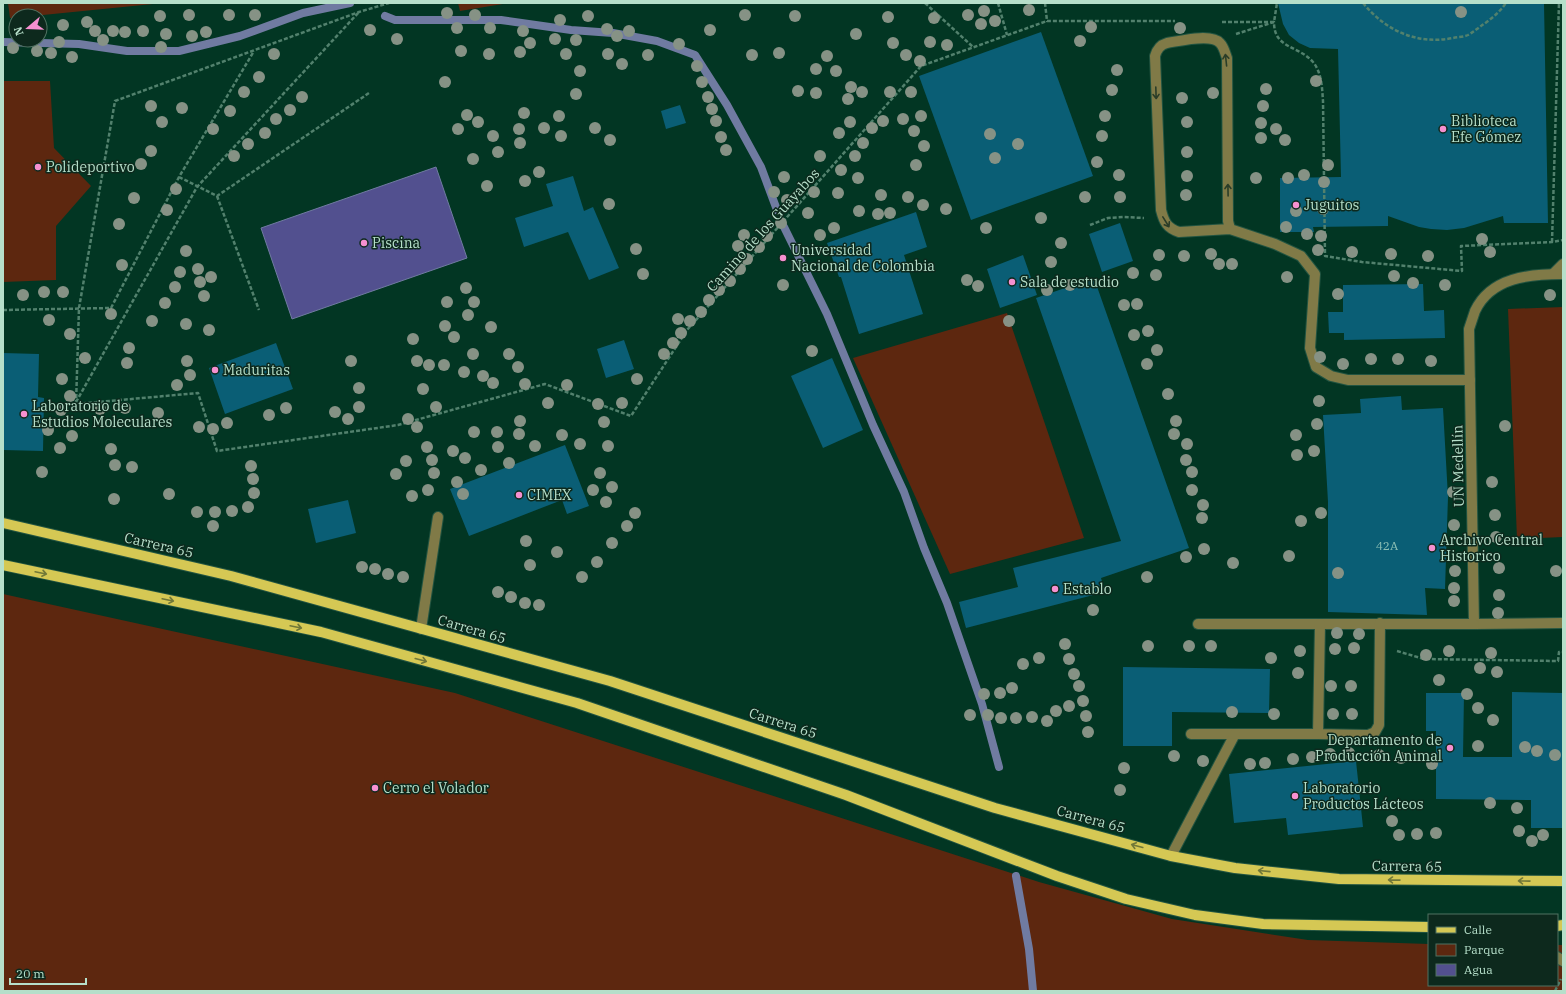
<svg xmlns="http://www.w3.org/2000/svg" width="1566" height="994" font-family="'IBM Plex Serif',serif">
<rect width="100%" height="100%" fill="#023623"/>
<g fill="#5d270f">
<polygon points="8,3 163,3 33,16 16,16 16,18 10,18"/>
<polygon points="458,3 509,3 460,11"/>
<polygon points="3,81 50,81 54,148 91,186 56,226 56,280 3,282"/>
<polygon points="1563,307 1563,537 1517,539 1508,309"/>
<polygon points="1007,313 1084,538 950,574 853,358"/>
<polygon points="3,594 455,693 1039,882 1172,919 1308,940 1429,944 1429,985 1557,985 1557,945 1563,945 1563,991 3,991"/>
</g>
<polygon fill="#52508f" stroke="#707ba1" points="436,167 467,258 292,319 261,228"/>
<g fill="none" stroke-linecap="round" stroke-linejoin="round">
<g stroke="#707ba1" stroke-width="8">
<polyline points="385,16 395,20 501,20 571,30 613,33 657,41 695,55 727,105 761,167 777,210"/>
<polyline points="3,42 79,44 127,51 179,51 240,36 303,13 350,3"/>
<polyline points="784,227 827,314 873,425 904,492 924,548 947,603 982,704 999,767"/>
<polyline points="1016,876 1029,949 1033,991"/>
</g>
</g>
<g fill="#0a5e75">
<polygon points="1278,3 1544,3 1548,223 1504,223 1503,216 1464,228 1447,230 1431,229 1419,227 1388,216 1388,226 1313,227 1314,232 1280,232 1280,178 1341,177 1338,49 1310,48 1299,43 1289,35 1283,24"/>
<polygon points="1041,32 1093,176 971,220 919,76"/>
<polygon points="680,105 686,123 666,129 661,111"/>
<polygon points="573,176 584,211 593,207 619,268 589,280 568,232 524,247 515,218 553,206 546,184"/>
<polygon points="916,212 927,247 904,255 923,314 859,334 841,277 839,277 827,243"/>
<polygon points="1120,223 1133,261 1102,272 1089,234"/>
<polygon points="1023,255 1037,295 1000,308 987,269"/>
<polygon points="1094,278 1189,548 1101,578 1105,592 966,628 959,602 1018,587 1013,568 1121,541 1036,298"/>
<polygon points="1423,284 1424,311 1444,310 1445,338 1344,340 1344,333 1329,333 1328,312 1343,312 1343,285"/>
<polygon points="624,340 634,369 606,378 597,349"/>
<polygon points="276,343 293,389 225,414 209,368"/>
<polygon points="3,353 39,354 38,397 44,398 43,451 3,450 4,387 3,387"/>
<polygon points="832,358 863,430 823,448 791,376"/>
<polygon points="1401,396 1402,410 1443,408 1448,497 1445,589 1425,588 1427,615 1328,612 1328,502 1323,415 1361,413 1360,399"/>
<polygon points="565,445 589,506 567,514 562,500 469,536 450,489"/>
<polygon points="348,500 356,533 316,543 308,509"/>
<polygon points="1123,667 1270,669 1269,713 1172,712 1172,746 1123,746"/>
<polygon points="1512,692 1563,693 1563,828 1531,828 1531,800 1436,799 1436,731 1426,731 1426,693 1464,693 1463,757 1512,757"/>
<polygon points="1356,761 1363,827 1288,835 1286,818 1234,823 1229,774"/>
</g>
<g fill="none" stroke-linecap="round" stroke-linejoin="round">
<defs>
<g id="minor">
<path d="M1230,229L1228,221L1227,58C1225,53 1224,47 1220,43C1211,33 1180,41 1167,43C1160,45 1157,49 1155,56L1161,210C1164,222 1167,228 1179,232L1230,229L1275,244L1301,256L1315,274L1310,348L1316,367L1331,376L1348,380H1470"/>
<polyline points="1553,274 1563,264"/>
<path d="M1563,274C1530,274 1491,277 1475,311C1473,317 1471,323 1469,329L1474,624L1563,623"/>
<polyline points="1198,624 1474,624"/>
<polyline points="1320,624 1318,734 1368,735 1375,732 1379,725 1380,623"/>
<polyline points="421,629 438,517"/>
<polyline points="1191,734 1318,734"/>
<polyline points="1171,856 1235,734"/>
<polyline points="1557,957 1563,961"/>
</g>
<g id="major">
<polyline points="3,523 231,576 610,681 995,808 1171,856 1235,868 1339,879 1563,881"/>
<polyline points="3,565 321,632 577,703 846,795 1057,876 1126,899 1195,915 1263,924 1429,927"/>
<polyline points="1557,926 1563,925"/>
</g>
</defs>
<use href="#minor" stroke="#225441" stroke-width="12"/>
<use href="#major" stroke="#225441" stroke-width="12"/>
<g stroke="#52816d" stroke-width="2.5" stroke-dasharray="4 2" stroke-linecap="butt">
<polyline points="925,3 973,47"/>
<polyline points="998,3 1007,35"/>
<polyline points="1045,3 1047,21 1175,21"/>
<path d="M1363,3C1386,31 1417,45 1453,38C1458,37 1464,37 1468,35C1473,32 1477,29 1481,26C1490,20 1500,12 1506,3"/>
<polyline points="1222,22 1274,22 1277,3"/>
<path d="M1236,34L1274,22C1274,49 1298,45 1313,62C1322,73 1322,88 1323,101L1325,256L1362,262L1462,271L1461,246L1552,242L1563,240"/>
<polyline points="179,177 217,196 369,93"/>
<polyline points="217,196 259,310"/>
<polyline points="1090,225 1108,218 1123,217 1144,218"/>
<polyline points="1552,242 1559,3"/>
<polyline points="3,310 111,308 179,177 254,51"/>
<polyline points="76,402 197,187 359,12"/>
<polyline points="76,404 198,393 217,451 398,425 545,384 631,416 687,330 921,66 1047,21"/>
<polyline points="76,404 79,308 115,101 359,12 389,3"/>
<polyline points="1397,651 1424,659 1558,661 1559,652 1563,652"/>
<polyline points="1555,991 1561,979"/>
</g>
<use href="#minor" stroke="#807a47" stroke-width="10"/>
<use href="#major" stroke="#d5c854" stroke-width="10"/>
</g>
<g fill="#869285">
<circle cx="1029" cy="10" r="6"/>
<circle cx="984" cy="11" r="6"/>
<circle cx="1461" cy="12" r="6"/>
<circle cx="447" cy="13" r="6"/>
<circle cx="189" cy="15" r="6"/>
<circle cx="229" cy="15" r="6"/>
<circle cx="255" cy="15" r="6"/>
<circle cx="475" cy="15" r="6"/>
<circle cx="745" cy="15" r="6"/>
<circle cx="968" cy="15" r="6"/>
<circle cx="160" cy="16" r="6"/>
<circle cx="588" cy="16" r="6"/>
<circle cx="795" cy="16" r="6"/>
<circle cx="888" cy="17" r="6"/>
<circle cx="934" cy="18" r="6"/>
<circle cx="560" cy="20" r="6"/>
<circle cx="995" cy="21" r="6"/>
<circle cx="87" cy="22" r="6"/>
<circle cx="981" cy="24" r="6"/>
<circle cx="63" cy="25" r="6"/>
<circle cx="1091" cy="27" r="6"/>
<circle cx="457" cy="28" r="6"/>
<circle cx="490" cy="28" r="6"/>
<circle cx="1180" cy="28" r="6"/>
<circle cx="607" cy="29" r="6"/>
<circle cx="370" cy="30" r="6"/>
<circle cx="710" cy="30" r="6"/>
<circle cx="95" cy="31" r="6"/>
<circle cx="113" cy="31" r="6"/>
<circle cx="143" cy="31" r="6"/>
<circle cx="523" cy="31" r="6"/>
<circle cx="629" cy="31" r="6"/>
<circle cx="125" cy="32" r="6"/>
<circle cx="206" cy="32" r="6"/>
<circle cx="166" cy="34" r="6"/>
<circle cx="856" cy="34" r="6"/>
<circle cx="192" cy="36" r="6"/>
<circle cx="617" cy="36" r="6"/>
<circle cx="397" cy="39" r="6"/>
<circle cx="555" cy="39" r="6"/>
<circle cx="103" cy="40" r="6"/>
<circle cx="576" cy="40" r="6"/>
<circle cx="1080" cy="41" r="6"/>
<circle cx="59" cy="42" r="6"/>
<circle cx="930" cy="42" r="6"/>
<circle cx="530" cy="43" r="6"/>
<circle cx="893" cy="43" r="6"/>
<circle cx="679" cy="44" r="6"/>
<circle cx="947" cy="45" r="6"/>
<circle cx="161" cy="47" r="6"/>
<circle cx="13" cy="48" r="6"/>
<circle cx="37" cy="51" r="6"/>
<circle cx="461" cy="51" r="6"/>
<circle cx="520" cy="52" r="6"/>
<circle cx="51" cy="53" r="6"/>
<circle cx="779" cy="53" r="6"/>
<circle cx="274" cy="54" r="6"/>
<circle cx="489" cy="54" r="6"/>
<circle cx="566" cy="54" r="6"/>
<circle cx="608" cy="54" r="6"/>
<circle cx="648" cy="55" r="6"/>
<circle cx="752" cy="55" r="6"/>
<circle cx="906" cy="55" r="6"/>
<circle cx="827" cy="56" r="6"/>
<circle cx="72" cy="57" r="6"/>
<circle cx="920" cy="61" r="6"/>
<circle cx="622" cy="64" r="6"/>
<circle cx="697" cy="66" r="6"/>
<circle cx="816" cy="69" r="6"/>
<circle cx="1117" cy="70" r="6"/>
<circle cx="580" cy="71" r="6"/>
<circle cx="836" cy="71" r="6"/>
<circle cx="259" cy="77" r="6"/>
<circle cx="1316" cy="81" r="6"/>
<circle cx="445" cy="82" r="6"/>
<circle cx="702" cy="82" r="6"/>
<circle cx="851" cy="87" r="6"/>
<circle cx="1266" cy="89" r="6"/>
<circle cx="1112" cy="90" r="6"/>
<circle cx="798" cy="91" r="6"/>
<circle cx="244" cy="92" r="6"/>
<circle cx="862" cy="92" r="6"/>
<circle cx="890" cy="92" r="6"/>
<circle cx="911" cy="92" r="6"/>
<circle cx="816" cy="93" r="6"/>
<circle cx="1213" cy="93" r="6"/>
<circle cx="576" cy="94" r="6"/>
<circle cx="302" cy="97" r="6"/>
<circle cx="708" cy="97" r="6"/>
<circle cx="1182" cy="98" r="6"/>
<circle cx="848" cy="99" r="6"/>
<circle cx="151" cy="106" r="6"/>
<circle cx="1263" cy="106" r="6"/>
<circle cx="182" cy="108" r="6"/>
<circle cx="712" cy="109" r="6"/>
<circle cx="290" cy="110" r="6"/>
<circle cx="230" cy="111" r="6"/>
<circle cx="524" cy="113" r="6"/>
<circle cx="467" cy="115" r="6"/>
<circle cx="559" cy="116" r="6"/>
<circle cx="921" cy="116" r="6"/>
<circle cx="1105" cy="116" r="6"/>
<circle cx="276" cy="119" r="6"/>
<circle cx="903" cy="119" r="6"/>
<circle cx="716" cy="121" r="6"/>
<circle cx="883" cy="121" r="6"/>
<circle cx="162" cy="122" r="6"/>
<circle cx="478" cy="122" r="6"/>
<circle cx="850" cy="122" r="6"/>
<circle cx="1187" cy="122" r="6"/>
<circle cx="1261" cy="123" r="6"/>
<circle cx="544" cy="128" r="6"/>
<circle cx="595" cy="128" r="6"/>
<circle cx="872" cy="128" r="6"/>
<circle cx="213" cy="129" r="6"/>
<circle cx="458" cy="129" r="6"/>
<circle cx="519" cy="129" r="6"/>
<circle cx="1276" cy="129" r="6"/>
<circle cx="914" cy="131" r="6"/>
<circle cx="265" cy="133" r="6"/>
<circle cx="839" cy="133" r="6"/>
<circle cx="990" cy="134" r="6"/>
<circle cx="493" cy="136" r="6"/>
<circle cx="561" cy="136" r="6"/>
<circle cx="1102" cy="136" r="6"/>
<circle cx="721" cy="137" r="6"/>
<circle cx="1261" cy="138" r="6"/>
<circle cx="610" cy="140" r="6"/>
<circle cx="1285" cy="140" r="6"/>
<circle cx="520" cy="143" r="6"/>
<circle cx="863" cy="143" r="6"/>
<circle cx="248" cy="144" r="6"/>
<circle cx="1018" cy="144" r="6"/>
<circle cx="924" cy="146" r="6"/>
<circle cx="726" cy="150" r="6"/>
<circle cx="151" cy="151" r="6"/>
<circle cx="498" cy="152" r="6"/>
<circle cx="1187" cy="152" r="6"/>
<circle cx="234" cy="156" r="6"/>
<circle cx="820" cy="156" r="6"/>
<circle cx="855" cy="156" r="6"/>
<circle cx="995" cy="158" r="6"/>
<circle cx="473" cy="159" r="6"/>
<circle cx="1097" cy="162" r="6"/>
<circle cx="141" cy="164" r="6"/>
<circle cx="916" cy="165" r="6"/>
<circle cx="1328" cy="165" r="6"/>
<circle cx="841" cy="170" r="6"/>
<circle cx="539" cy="172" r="6"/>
<circle cx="1119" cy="175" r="6"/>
<circle cx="1304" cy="175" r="6"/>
<circle cx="1187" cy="176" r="6"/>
<circle cx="784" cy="177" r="6"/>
<circle cx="858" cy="178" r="6"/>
<circle cx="1256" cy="178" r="6"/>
<circle cx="1288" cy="178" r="6"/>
<circle cx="525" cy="181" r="6"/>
<circle cx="1324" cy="182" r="6"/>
<circle cx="487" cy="186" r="6"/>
<circle cx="176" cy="189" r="6"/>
<circle cx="774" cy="192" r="6"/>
<circle cx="814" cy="192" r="6"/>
<circle cx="838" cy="193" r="6"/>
<circle cx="881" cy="195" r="6"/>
<circle cx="1186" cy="195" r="6"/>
<circle cx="908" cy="197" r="6"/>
<circle cx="1085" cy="197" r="6"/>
<circle cx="1120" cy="197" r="6"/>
<circle cx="134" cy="198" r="6"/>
<circle cx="787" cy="200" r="6"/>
<circle cx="609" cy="204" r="6"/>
<circle cx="923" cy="205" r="6"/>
<circle cx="946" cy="209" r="6"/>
<circle cx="1323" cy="209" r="6"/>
<circle cx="167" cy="210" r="6"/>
<circle cx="859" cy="211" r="6"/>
<circle cx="1296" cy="211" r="6"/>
<circle cx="808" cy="213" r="6"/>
<circle cx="890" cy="213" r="6"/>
<circle cx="878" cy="214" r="6"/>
<circle cx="1041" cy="218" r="6"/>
<circle cx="781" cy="223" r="6"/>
<circle cx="119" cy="224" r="6"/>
<circle cx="1286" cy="227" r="6"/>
<circle cx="834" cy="228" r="6"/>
<circle cx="986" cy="228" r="6"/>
<circle cx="1307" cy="234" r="6"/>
<circle cx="744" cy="235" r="6"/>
<circle cx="820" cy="235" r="6"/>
<circle cx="767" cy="236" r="6"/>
<circle cx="1321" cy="236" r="6"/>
<circle cx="1482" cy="239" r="6"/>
<circle cx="1061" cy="243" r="6"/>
<circle cx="738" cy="246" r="6"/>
<circle cx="759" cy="247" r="6"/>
<circle cx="636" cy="249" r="6"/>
<circle cx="1318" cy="250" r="6"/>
<circle cx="186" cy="251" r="6"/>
<circle cx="1352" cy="252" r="6"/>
<circle cx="1490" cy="252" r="6"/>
<circle cx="1211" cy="254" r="6"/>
<circle cx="1391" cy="254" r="6"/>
<circle cx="1159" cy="255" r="6"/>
<circle cx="1184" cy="256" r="6"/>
<circle cx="1428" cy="256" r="6"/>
<circle cx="747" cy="259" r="6"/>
<circle cx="1051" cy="262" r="6"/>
<circle cx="1219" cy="264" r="6"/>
<circle cx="1232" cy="264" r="6"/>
<circle cx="122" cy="265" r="6"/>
<circle cx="198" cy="269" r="6"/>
<circle cx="740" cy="269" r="6"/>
<circle cx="180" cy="272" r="6"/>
<circle cx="1133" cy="273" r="6"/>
<circle cx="643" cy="274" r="6"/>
<circle cx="1156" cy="275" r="6"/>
<circle cx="1394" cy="276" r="6"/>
<circle cx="211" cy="277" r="6"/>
<circle cx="1287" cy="277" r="6"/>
<circle cx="967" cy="280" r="6"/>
<circle cx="730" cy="281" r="6"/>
<circle cx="200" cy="282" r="6"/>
<circle cx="1413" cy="283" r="6"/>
<circle cx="783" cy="285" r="6"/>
<circle cx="1070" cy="285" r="6"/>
<circle cx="1445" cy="285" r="6"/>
<circle cx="978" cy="286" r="6"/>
<circle cx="175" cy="287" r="6"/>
<circle cx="466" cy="288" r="6"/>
<circle cx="719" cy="290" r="6"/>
<circle cx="1047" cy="290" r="6"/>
<circle cx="44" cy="292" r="6"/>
<circle cx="63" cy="292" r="6"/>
<circle cx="1338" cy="294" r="6"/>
<circle cx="23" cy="295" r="6"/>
<circle cx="1550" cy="295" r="6"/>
<circle cx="204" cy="296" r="6"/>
<circle cx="709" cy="300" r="6"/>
<circle cx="447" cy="302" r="6"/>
<circle cx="474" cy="302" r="6"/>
<circle cx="165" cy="303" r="6"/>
<circle cx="1137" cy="304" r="6"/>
<circle cx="1124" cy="305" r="6"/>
<circle cx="701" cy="312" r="6"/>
<circle cx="111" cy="314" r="6"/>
<circle cx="468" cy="315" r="6"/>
<circle cx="678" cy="319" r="6"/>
<circle cx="49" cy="320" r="6"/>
<circle cx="152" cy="321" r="6"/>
<circle cx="690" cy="321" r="6"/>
<circle cx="1009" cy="321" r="6"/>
<circle cx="186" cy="324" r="6"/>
<circle cx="445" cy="326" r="6"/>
<circle cx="491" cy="327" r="6"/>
<circle cx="209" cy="330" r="6"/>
<circle cx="1148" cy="331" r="6"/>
<circle cx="681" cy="333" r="6"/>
<circle cx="70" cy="334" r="6"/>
<circle cx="1134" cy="335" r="6"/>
<circle cx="454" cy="337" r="6"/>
<circle cx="413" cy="339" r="6"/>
<circle cx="673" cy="343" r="6"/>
<circle cx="129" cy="348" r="6"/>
<circle cx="1157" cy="350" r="6"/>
<circle cx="812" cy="351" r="6"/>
<circle cx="473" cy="354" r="6"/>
<circle cx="509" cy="354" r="6"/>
<circle cx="664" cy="354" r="6"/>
<circle cx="1320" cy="357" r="6"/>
<circle cx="85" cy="358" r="6"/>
<circle cx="1371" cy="359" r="6"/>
<circle cx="1398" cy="359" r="6"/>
<circle cx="187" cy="361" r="6"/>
<circle cx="351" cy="361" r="6"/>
<circle cx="417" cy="361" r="6"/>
<circle cx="1431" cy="361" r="6"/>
<circle cx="127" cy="363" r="6"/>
<circle cx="1147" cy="364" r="6"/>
<circle cx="1343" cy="364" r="6"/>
<circle cx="429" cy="365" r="6"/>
<circle cx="444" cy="365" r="6"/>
<circle cx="518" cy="367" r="6"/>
<circle cx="464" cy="372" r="6"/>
<circle cx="190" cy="375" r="6"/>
<circle cx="483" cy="376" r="6"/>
<circle cx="62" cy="379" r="6"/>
<circle cx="637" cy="379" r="6"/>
<circle cx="493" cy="383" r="6"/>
<circle cx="525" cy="384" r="6"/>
<circle cx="177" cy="385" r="6"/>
<circle cx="567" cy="385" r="6"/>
<circle cx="359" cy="388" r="6"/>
<circle cx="423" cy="389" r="6"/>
<circle cx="1168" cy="394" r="6"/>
<circle cx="70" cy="396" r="6"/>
<circle cx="1319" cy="401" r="6"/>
<circle cx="548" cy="403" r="6"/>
<circle cx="622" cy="403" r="6"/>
<circle cx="598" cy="404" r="6"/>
<circle cx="359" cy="407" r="6"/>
<circle cx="436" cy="407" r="6"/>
<circle cx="125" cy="408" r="6"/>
<circle cx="286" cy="408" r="6"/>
<circle cx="100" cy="409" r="6"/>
<circle cx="61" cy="410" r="6"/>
<circle cx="335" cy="412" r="6"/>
<circle cx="158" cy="413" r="6"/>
<circle cx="269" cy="415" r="6"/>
<circle cx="348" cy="419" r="6"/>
<circle cx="408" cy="419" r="6"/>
<circle cx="520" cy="421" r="6"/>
<circle cx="1176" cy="421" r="6"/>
<circle cx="604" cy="422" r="6"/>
<circle cx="227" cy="423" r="6"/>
<circle cx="1317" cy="424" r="6"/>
<circle cx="1505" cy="426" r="6"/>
<circle cx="199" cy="427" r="6"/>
<circle cx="417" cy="427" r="6"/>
<circle cx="213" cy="429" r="6"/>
<circle cx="48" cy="430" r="6"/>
<circle cx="474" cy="432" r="6"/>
<circle cx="497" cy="432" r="6"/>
<circle cx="519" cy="434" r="6"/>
<circle cx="1174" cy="434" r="6"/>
<circle cx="562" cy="435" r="6"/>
<circle cx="1296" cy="435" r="6"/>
<circle cx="72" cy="436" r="6"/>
<circle cx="580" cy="444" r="6"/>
<circle cx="1187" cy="444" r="6"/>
<circle cx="535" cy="446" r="6"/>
<circle cx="608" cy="446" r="6"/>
<circle cx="427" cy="447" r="6"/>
<circle cx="498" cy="447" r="6"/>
<circle cx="60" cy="448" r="6"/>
<circle cx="111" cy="449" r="6"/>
<circle cx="453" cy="451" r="6"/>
<circle cx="1314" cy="451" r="6"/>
<circle cx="1297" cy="455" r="6"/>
<circle cx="465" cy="458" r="6"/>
<circle cx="432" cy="460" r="6"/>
<circle cx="1186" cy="460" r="6"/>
<circle cx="406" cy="461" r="6"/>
<circle cx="509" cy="463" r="6"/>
<circle cx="115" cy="465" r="6"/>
<circle cx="251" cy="466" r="6"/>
<circle cx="132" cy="467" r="6"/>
<circle cx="481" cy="470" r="6"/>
<circle cx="42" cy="472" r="6"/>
<circle cx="1192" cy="472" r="6"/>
<circle cx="434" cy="473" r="6"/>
<circle cx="600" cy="473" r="6"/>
<circle cx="396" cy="474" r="6"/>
<circle cx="253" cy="479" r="6"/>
<circle cx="457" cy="482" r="6"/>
<circle cx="1492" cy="482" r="6"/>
<circle cx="612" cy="487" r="6"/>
<circle cx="428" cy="490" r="6"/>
<circle cx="593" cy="490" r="6"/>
<circle cx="1192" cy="490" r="6"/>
<circle cx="1453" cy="492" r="6"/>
<circle cx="254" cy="493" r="6"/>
<circle cx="169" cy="494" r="6"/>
<circle cx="463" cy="494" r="6"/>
<circle cx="412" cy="496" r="6"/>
<circle cx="114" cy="499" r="6"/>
<circle cx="606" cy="502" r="6"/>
<circle cx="1203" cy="505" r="6"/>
<circle cx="248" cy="507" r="6"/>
<circle cx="232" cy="511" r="6"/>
<circle cx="197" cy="512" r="6"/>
<circle cx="215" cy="512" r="6"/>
<circle cx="635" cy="513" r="6"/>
<circle cx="1321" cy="513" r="6"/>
<circle cx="1495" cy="515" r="6"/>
<circle cx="1202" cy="518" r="6"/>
<circle cx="1301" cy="521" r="6"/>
<circle cx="1454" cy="525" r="6"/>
<circle cx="213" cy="526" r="6"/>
<circle cx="627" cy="526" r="6"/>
<circle cx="1496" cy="537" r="6"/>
<circle cx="526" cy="541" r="6"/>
<circle cx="612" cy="543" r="6"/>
<circle cx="1204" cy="549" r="6"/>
<circle cx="557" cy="552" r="6"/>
<circle cx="1289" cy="556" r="6"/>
<circle cx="1186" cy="557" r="6"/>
<circle cx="597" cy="562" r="6"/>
<circle cx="1233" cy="563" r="6"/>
<circle cx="530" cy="565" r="6"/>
<circle cx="362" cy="567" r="6"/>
<circle cx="1499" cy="568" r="6"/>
<circle cx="375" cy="569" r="6"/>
<circle cx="1455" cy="571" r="6"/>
<circle cx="1556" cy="571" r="6"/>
<circle cx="1338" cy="573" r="6"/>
<circle cx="388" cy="574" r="6"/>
<circle cx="403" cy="577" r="6"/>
<circle cx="582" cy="577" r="6"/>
<circle cx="1147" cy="577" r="6"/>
<circle cx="1454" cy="588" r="6"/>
<circle cx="498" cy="592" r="6"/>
<circle cx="1499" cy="595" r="6"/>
<circle cx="511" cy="597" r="6"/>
<circle cx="1454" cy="601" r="6"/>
<circle cx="525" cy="603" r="6"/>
<circle cx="539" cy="605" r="6"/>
<circle cx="1093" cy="610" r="6"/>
<circle cx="1498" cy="613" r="6"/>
<circle cx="1337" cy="633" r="6"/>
<circle cx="1359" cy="634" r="6"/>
<circle cx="1065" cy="644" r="6"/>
<circle cx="1148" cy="646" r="6"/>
<circle cx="1189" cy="646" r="6"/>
<circle cx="1211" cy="646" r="6"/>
<circle cx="1354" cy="648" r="6"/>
<circle cx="1335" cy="649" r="6"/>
<circle cx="1300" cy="651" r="6"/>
<circle cx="1449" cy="651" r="6"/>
<circle cx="1491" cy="653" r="6"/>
<circle cx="1426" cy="655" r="6"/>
<circle cx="1039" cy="658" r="6"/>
<circle cx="1271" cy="658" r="6"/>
<circle cx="1069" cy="659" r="6"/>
<circle cx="1023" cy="664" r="6"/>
<circle cx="1480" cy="668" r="6"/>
<circle cx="1497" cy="672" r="6"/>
<circle cx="1298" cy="673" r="6"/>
<circle cx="1074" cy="674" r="6"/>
<circle cx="1439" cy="680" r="6"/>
<circle cx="1079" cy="686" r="6"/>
<circle cx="1331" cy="686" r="6"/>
<circle cx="1351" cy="686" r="6"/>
<circle cx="1012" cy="688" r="6"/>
<circle cx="1000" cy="693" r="6"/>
<circle cx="984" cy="694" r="6"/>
<circle cx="1467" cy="694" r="6"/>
<circle cx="1083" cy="701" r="6"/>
<circle cx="1069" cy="706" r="6"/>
<circle cx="1478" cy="708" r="6"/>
<circle cx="1056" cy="711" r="6"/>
<circle cx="1232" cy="712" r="6"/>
<circle cx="1274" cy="714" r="6"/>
<circle cx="1333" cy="714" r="6"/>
<circle cx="1352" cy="714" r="6"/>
<circle cx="970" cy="715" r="6"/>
<circle cx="988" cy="715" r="6"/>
<circle cx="1086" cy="716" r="6"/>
<circle cx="1032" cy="717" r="6"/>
<circle cx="1001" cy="718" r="6"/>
<circle cx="1016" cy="718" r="6"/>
<circle cx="1493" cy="720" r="6"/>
<circle cx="1047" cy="721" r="6"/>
<circle cx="1088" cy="732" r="6"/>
<circle cx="1478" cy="746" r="6"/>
<circle cx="1525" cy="747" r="6"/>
<circle cx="1537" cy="751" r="6"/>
<circle cx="1349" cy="753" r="6"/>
<circle cx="1330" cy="754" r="6"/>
<circle cx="1379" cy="755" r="6"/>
<circle cx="1555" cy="755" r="6"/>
<circle cx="1174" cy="756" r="6"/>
<circle cx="1312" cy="757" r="6"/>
<circle cx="1401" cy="758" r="6"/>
<circle cx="1293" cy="759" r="6"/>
<circle cx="1203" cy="761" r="6"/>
<circle cx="1265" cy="763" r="6"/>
<circle cx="1250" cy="764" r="6"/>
<circle cx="1432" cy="764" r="6"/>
<circle cx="1124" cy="768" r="6"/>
<circle cx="1120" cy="790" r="6"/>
<circle cx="1490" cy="803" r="6"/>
<circle cx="1517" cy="808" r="6"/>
<circle cx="1392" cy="821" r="6"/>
<circle cx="1519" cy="831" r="6"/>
<circle cx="1436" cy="833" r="6"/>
<circle cx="1417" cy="834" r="6"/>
<circle cx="1399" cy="835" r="6"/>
<circle cx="1543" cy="835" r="6"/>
<circle cx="1532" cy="841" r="6"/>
</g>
<defs><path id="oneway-shaft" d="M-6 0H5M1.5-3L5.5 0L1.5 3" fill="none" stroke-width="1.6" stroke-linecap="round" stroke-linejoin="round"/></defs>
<g stroke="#2a3d28">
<use href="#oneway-shaft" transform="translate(1226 60) rotate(-96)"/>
<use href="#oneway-shaft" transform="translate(1156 93) rotate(88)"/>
<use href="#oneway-shaft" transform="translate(1228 190) rotate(-91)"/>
<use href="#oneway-shaft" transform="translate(1166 222) rotate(58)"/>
</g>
<g stroke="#717838">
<use href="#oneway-shaft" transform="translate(41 573) rotate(12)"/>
<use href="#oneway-shaft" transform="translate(168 600) rotate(12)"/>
<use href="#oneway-shaft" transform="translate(296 627) rotate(12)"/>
<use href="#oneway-shaft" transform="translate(421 660) rotate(15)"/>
<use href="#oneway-shaft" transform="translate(1137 846) rotate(-165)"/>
<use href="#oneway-shaft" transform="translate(1264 871) rotate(-174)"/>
<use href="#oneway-shaft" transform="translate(1394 880) rotate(-179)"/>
<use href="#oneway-shaft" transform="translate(1524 881) rotate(-179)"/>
</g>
<g fill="#f690d0" stroke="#0d291d" stroke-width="1.5">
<circle cx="1443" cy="129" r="4"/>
<circle cx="38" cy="167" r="4"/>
<circle cx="1296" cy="205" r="4"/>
<circle cx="364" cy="243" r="4"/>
<circle cx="783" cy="258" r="4"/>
<circle cx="1012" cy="282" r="4"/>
<circle cx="215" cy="370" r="4"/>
<circle cx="24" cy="414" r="4"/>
<circle cx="519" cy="495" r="4"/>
<circle cx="1432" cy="548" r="4"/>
<circle cx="1055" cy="589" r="4"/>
<circle cx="1450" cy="748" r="4"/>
<circle cx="375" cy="788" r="4"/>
<circle cx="1295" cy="796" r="4"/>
</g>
<g text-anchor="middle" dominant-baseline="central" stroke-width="3" stroke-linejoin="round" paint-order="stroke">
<g font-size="12" fill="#8bbfb5">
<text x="1387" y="545">42A</text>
</g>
<g font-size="14" fill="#b6dfca" stroke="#0d291d" text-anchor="start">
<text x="1451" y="121">Biblioteca<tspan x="1451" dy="16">Efe Gómez</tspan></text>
<text x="46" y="167">Polideportivo</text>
<text x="1304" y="205">Juguitos</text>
<text x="372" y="243">Piscina</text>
<text x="791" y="250">Universidad<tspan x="791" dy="16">Nacional de Colombia</tspan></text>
<text x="1020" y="282">Sala de estudio</text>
<text x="223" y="370">Maduritas</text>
<text x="32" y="406">Laboratorio de<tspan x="32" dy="16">Estudios Moleculares</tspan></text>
<text x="527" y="495">CIMEX</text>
<text x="1440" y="540">Archivo Central<tspan x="1440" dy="16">Historico</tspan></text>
<text x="1063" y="589">Establo</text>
<text x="1442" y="740" text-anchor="end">Departamento de<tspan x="1442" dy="16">Producción Animal</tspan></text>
<text x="383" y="788">Cerro el Volador</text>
<text x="1303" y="788">Laboratorio<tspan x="1303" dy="16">Productos Lácteos</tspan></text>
</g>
<g font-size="14" fill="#b6dfca" stroke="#0d291d">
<text transform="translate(763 230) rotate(-48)">Camino de los Guayabos</text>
<text transform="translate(1458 466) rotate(-91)">UN Medellín</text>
<text transform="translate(159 545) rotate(13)">Carrera 65</text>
<text transform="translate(472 629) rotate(16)">Carrera 65</text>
<text transform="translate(783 723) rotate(18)">Carrera 65</text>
<text transform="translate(1091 819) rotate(15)">Carrera 65</text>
<text transform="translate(1407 866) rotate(1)">Carrera 65</text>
</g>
</g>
<rect width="1566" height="994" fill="none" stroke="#b6dfca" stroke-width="8"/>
<rect x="1428" y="914" width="130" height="72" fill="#0d291d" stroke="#517262"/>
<rect x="1436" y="927" width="20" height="6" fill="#d5c854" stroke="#517262"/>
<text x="1464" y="934" font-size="12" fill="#b6dfca">Calle</text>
<rect x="1436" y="944" width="20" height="12" fill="#5d270f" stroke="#517262"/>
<text x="1464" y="954" font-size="12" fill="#b6dfca">Parque</text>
<rect x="1436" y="964" width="20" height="12" fill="#52508f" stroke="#517262"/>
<text x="1464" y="974" font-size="12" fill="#b6dfca">Agua</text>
<g transform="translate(28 28) rotate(251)"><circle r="19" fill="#0d291d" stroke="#517262"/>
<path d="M0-3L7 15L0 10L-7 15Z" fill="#f690d0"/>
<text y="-6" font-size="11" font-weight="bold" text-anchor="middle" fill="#b6dfca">N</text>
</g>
<path d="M10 978v6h76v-6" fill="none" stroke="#b6dfca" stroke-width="2"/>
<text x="16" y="978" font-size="12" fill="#b6dfca" stroke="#0d291d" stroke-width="3" paint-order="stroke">20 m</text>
</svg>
